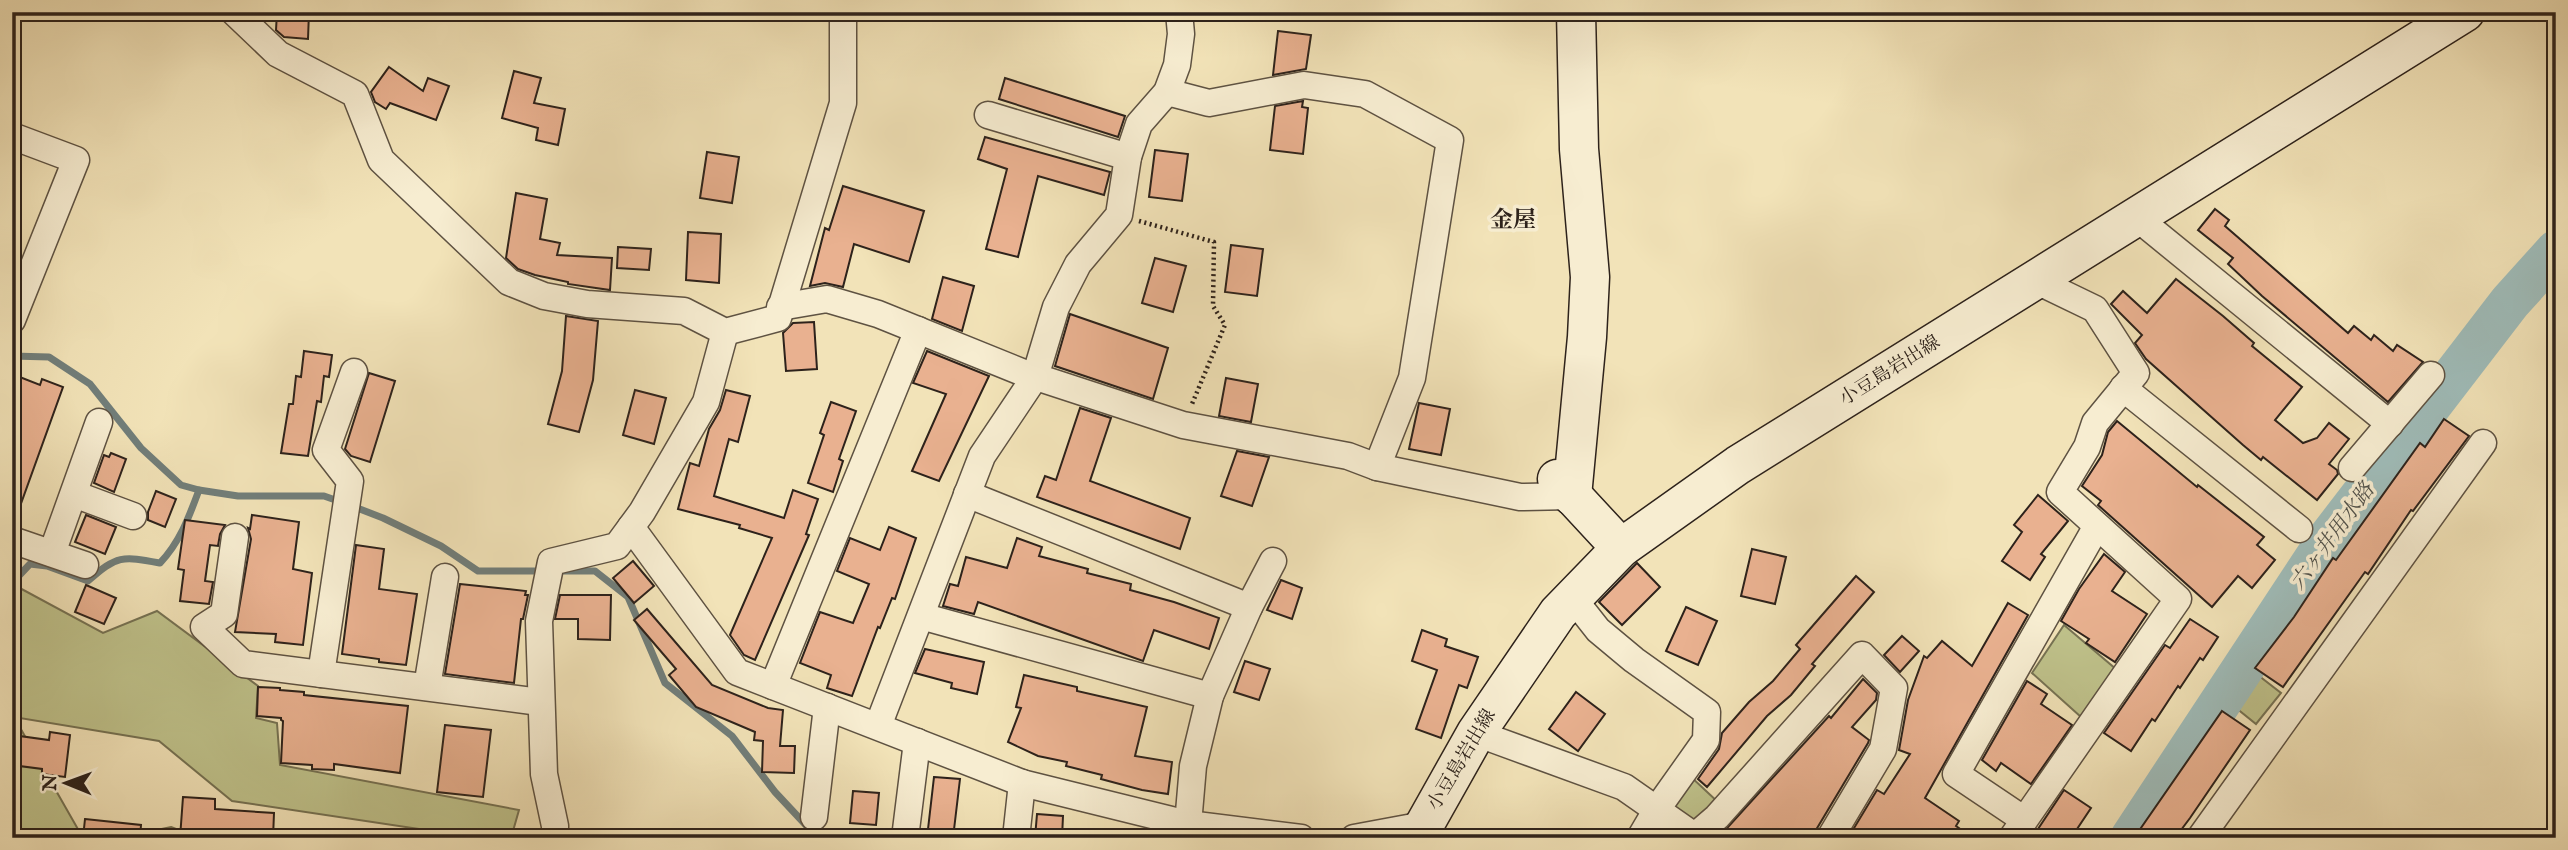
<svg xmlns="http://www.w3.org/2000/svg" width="2568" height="850" font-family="'IM FELL English','Noto Serif JP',serif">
<rect width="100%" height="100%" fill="#f2e3b8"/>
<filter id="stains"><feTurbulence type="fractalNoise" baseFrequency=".00286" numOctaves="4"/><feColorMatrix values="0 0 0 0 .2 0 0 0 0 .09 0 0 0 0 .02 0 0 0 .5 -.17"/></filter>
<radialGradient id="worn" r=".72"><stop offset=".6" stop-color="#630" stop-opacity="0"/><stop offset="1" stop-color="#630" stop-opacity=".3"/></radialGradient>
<g fill="#bfc28b" stroke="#767253" stroke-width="2">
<polygon points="16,586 103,633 157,611 258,686 256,718 277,723 280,765 519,810 511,838 479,838 232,801 159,741 14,717 83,838 12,838 12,590"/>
<polygon points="2064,625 2117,670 2081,717 2032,673"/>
<polygon points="2254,672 2281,693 2256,724 2230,703"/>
<polygon points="1689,775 1720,804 1697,825 1667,804"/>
<polygon points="171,827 199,838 118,838"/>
</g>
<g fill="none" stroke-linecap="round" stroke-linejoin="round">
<g stroke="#717e7a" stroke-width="7">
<polyline points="12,356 49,357 90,384 141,448 181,485 199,490 238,496 324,496 341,502"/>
<polyline points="352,506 383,518 441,546 478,571 544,571"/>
<polyline points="563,571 595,571 628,597 665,683 732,736 775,792 818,838"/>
<path d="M12,583L30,564L47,566L88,581C117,555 122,556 160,563C180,542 189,517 199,490"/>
</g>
<polyline stroke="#9fbcb9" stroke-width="42" points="2131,838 2328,539 2510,302 2556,251"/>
</g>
<g fill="#e9b190" stroke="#2d221b" stroke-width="2">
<polygon points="277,12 309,12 308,39 284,37 276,30"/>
<polygon points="1278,31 1311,35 1306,69 1273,75"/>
<polygon points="389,67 423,91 428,78 449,86 436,120 390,103 386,109 375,102 371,92"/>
<polygon points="514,71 541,78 534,103 565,109 558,145 536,140 538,128 502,118"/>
<polygon points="1005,78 1125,116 1118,137 999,99"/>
<polygon points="1303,101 1302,107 1308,108 1303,154 1270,150 1275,106"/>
<polygon points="985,137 1110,172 1104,195 1038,176 1018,257 986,249 1007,169 978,159"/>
<polygon points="1155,150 1188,154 1182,201 1149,197"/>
<polygon points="707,152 739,157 732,203 700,198"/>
<polygon points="843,186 924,211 909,262 854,244 843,287 825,283 810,286 825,228 829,230"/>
<polygon points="516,193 547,199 540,239 560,243 557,255 612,258 610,290 568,284 568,282 535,275 518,269 506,258"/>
<polygon points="2215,209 2229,220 2225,226 2348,333 2354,326 2371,340 2374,335 2393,351 2397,345 2423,362 2388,402 2262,296 2228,264 2233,258 2198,230"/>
<polygon points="688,232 721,234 719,283 686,280"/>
<polygon points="1231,245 1263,249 1257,296 1225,292"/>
<polygon points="618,247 651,249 649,270 617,268"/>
<polygon points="1155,258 1186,266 1173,312 1142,303"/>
<polygon points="943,277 974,286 962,331 932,319"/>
<polygon points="2176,279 2223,316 2254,343 2252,346 2302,387 2275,420 2303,443 2317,438 2329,423 2349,439 2329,464 2337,470 2338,474 2317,500 2263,457 2261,460 2243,445 2146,359 2135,343 2142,335 2111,304 2123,291 2147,313"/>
<polygon points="1070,314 1168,348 1153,399 1055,366"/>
<polygon points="566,316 598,321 593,380 579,432 548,424 562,371"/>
<polygon points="814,322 817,369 786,371 783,333 793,323"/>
<polygon points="304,351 332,355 329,377 324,376 321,402 317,401 308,456 281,453 289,404 293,404 296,376 301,377"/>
<polygon points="927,351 989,376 939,481 912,471 946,394 913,383"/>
<polygon points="369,373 395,381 370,462 351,456 345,449"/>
<polygon points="12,374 40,385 42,379 63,387 14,523"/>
<polygon points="1226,378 1258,384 1251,422 1219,416"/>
<polygon points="635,390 666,398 654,444 623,435"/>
<polygon points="726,390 750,396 738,442 729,439 714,496 784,518 793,490 818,499 806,534 809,535 755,660 744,655 730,635 772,538 739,528 740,525 678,509 690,463 699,466 709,429 720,410"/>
<polygon points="831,402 856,411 839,459 843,461 833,492 808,483 824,435 820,433"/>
<polygon points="1419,403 1450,409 1441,455 1409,449"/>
<polygon points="1080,408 1111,418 1090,481 1190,518 1180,549 1037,497 1045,476 1056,480"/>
<polygon points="2444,419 2469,436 2413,511 2411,510 2368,574 2365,572 2283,687 2255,668 2294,617 2333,558 2336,560 2420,443 2425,447"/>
<polygon points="2117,421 2197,487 2198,485 2264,537 2257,545 2275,560 2252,588 2238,576 2212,607 2098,505 2101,501 2082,486 2102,455 2108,432"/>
<polygon points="1237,451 1269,457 1252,506 1221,496"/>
<polygon points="111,453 126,459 114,492 94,483 104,455 109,457"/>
<polygon points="156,491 176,499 165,527 148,520 148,512"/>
<polygon points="2038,495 2068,521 2041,554 2045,557 2030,580 2002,561 2022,532 2014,525"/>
<polygon points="86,515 116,527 105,554 75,542"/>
<polygon points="252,515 299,522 293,569 312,573 303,645 275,642 276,634 235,632 251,539 248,528 250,529"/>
<polygon points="185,520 225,525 220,534 218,546 210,545 205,581 213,582 209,604 180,601 184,570 178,569"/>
<polygon points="889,527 916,538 895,599 892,598 880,628 878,627 852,696 827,688 831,675 800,663 820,612 853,623 869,584 837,571 850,538 880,550"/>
<polygon points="1017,538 1042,547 1039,556 1088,569 1087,573 1131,584 1130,590 1174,602 1219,618 1209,649 1154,630 1143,661 978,602 974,614 943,606 950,584 958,586 966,557 1007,568"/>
<polygon points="356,545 384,549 379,589 417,594 406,665 379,662 379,659 342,654"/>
<polygon points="1752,549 1786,557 1775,604 1741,596"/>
<polygon points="2104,554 2125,572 2112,591 2147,614 2115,662 2086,643 2089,639 2061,621 2079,589"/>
<polygon points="633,561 654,586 634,603 613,578"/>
<polygon points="1637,563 1660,587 1622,625 1599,602"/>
<polygon points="1856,576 1874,592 1812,664 1815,666 1791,695 1767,716 1707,787 1698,779 1719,749 1722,733 1749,702 1773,681 1800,649 1796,645"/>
<polygon points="1281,580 1302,588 1292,619 1267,610"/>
<polygon points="460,584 526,591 525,595 528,595 523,619 521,619 514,683 445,674"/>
<polygon points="86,585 116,598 104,624 75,612"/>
<polygon points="560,595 611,595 610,640 578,639 578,619 555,619"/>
<polygon points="2008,603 2028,615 1925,798 1959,821 1956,826 1973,838 1848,838 1877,790 1884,794 1910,754 1899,750 1908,700 1924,656 1927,658 1942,641 1972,666"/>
<polygon points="1686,607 1717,621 1698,665 1666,651"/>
<polygon points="647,609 712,685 768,708 783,710 780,746 795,746 794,773 762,772 763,741 754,740 755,732 696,707 669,675 676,669 634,620"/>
<polygon points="2190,619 2218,637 2203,660 2200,658 2180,688 2178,686 2155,721 2152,719 2131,751 2104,733 2165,645 2170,648"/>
<polygon points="1422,630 1447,639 1445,646 1478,657 1467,688 1459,685 1441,738 1416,729 1437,670 1412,661"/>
<polygon points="1902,636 1919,651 1900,672 1884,655"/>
<polygon points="925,649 984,662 977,694 951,688 952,683 915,673"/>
<polygon points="1245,661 1270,669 1259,700 1234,692"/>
<polygon points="1024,675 1077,687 1077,691 1147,707 1135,756 1172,762 1168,794 1142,790 1101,779 1102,775 1066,766 1067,762 1038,756 1008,742 1021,708 1016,707"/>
<polygon points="1863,679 1877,693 1876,700 1852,727 1869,740 1868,743 1816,830 1814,838 1718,838 1829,716 1831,718"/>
<polygon points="2027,681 2047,694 2041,704 2072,725 2031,784 2001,763 1996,771 1982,760"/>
<polygon points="258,687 280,688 280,690 304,692 304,695 408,706 400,773 334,764 334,770 312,769 312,765 281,763 283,721 281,720 281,718 257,716"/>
<polygon points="1576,692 1605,714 1578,751 1549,729"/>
<polygon points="2222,711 2250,730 2190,818 2175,838 2134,838"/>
<polygon points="445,725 491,730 483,797 437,792"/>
<polygon points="50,732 70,735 65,777 42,774 42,769 12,765 12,735 49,740"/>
<polygon points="934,777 960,779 953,838 927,838"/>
<polygon points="2064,790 2091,808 2071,838 2032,838"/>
<polygon points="853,791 879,793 876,825 850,823"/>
<polygon points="183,797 215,799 215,809 274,813 273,838 180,838"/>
<polygon points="1037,814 1063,816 1062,838 1035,838"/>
<polygon points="85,819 141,825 140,838 83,838"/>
</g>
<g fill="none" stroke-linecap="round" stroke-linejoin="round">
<defs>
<g id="street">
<polyline points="234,12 278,54 355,94 381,160 509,282 544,296 587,304 684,311 725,332 778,318 843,103 843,12"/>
<polyline points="1167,92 1209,103 1304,85 1365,94 1450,140 1412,378 1377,467"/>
<polyline points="988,115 1128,157"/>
<polyline points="12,136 76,160 12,320"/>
<polyline points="2136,217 2390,424"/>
<polyline points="780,307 827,299 878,314 1024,373 1183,425 1348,456 1377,467 1520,497 1572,496"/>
<polyline points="2123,388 2299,529"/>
<polyline points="2352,468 2431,375"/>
<polyline points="74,494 133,516"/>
<polyline points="967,494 1249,607"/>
<polyline points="631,527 737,672 1022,783 1188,824 1301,838"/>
<polyline points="235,537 224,614 204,627 243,664 540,702"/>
<polyline points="12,540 85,565"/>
<polyline points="52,553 99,422"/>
<polyline points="1572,597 1598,630 1634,660 1707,712 1706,740 1657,809 1640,838"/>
<polyline points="921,616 1210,696"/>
<polyline points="321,674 350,481 326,450 354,372"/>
<polyline points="773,686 918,330"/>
<polyline points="427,687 445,577"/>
<polyline points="878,726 982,456 1035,377 1056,307 1078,264 1119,215 1128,157 1139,124 1167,92 1177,65 1181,34 1179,12"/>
<polyline points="1476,733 1624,787 1697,838"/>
<polyline points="814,817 827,707"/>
<polyline points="2023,819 1956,774 2097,526"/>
<polyline points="1188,824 1193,766 1210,696 1249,607 1273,561"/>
<polyline points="1695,836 1717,817 1862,655 1894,688 1883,749 1830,838"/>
<polyline points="555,838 555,826 544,774 539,621 551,562 617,546 642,512 706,402 725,332"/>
<polyline points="905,838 917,742"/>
<polyline points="1016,838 1022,783"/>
<polyline points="1354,838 1424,825"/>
<polyline points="2012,838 2178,599 2060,492 2087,447 2095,423 2136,373 2095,309 2035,280"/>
<polyline points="2200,838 2483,443"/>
</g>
<g id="secondary">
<polyline points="1557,479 1621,548"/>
<polyline points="1572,496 1587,337 1590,277 1579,149 1576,12"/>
<polyline points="1417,838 1476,733 1558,613 1621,548 1738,465 2465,12"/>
</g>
</defs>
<use href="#street" stroke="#5e5242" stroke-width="29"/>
<use href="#secondary" stroke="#2d221b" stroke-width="41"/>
<polyline stroke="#2d221b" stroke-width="4.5" stroke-dasharray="2 3.5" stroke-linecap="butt" points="1139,221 1214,242 1213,306 1225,325 1192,404"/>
<use href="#street" stroke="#f7edd1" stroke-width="26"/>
<use href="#secondary" stroke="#f7edd1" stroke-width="38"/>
</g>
<g text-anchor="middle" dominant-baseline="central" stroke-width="7" stroke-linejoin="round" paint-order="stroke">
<g font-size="19" fill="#2d221b" stroke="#f7edd1">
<text transform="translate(1890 371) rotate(-32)">小豆島岩出線</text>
<text transform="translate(1462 760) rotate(-59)">小豆島岩出線</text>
</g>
<g font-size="21" font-style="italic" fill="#4f504a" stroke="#f7edd1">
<text transform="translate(2333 537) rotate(-54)">六ヶ井用水路</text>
</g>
<g font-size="23" font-weight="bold" fill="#2d221b" stroke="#f7edd1">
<text x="1513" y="220">金屋</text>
</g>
</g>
<rect width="2568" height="850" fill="none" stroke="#f2e3b8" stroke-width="42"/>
<rect x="14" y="14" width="2540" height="822" fill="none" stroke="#2d221b" stroke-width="3.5"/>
<rect x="21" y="21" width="2526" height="808" fill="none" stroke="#2d221b" stroke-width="2"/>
<g transform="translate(66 783) rotate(271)" stroke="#f7edd1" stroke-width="5" paint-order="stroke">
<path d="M0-5L12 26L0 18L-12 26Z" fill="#2d221b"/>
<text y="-10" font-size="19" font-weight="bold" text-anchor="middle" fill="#2d221b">N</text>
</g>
<rect width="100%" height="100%" filter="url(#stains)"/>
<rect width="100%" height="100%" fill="url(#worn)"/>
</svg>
